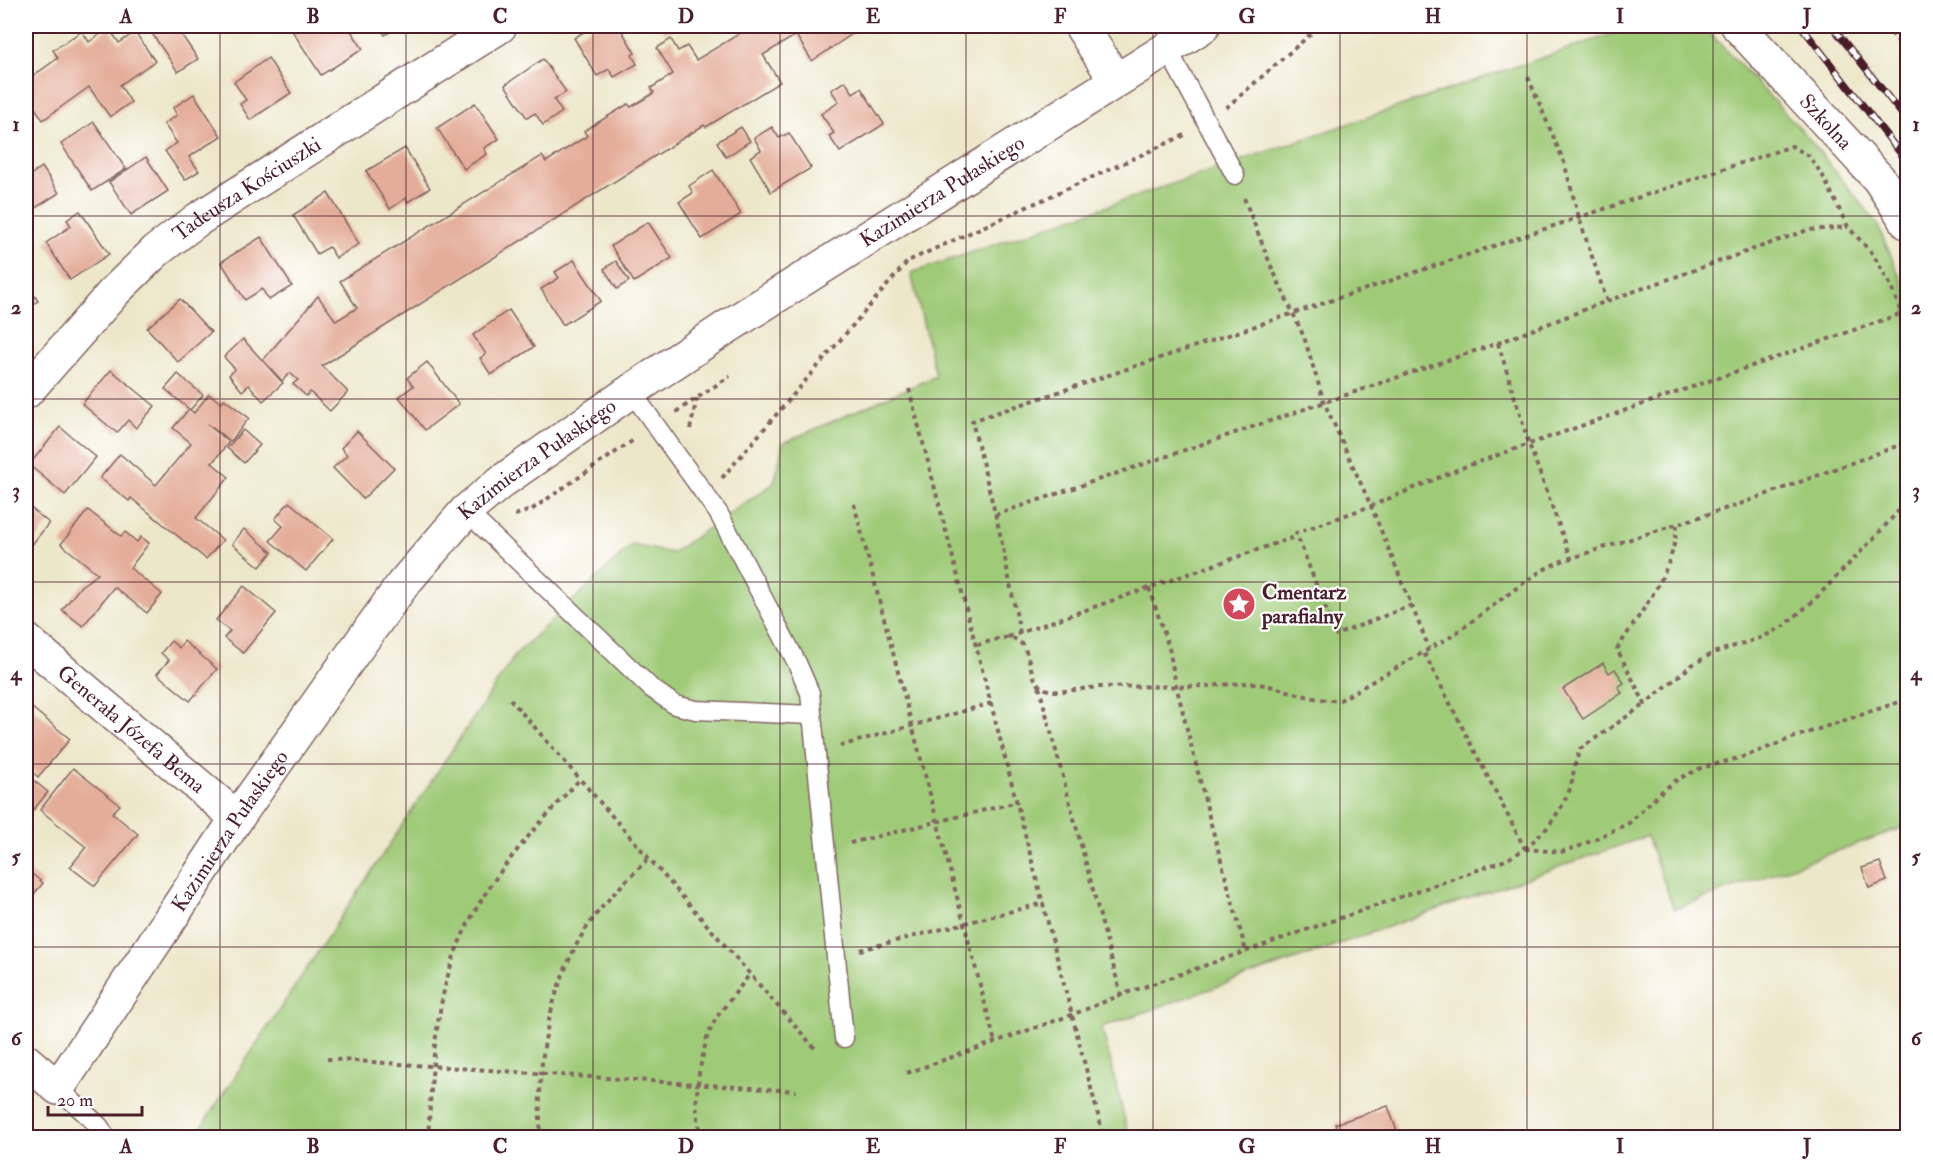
<svg xmlns="http://www.w3.org/2000/svg" width="1933" height="1163" font-family="'IM FELL Double Pica',serif">
<rect width="100%" height="100%" fill="#fff"/>
<filter id="ink" filterUnits="userSpaceOnUse"><feTurbulence type="fractalNoise" baseFrequency=".0167" numOctaves="2"/><feDisplacementMap in="SourceGraphic" scale="12" xChannelSelector="R" yChannelSelector="G"/><feConvolveMatrix kernelMatrix="1 2 1 2 8 2 1 2 1" color-interpolation-filters="sRGB"/></filter>
<filter id="wash" filterUnits="userSpaceOnUse"><feTurbulence type="fractalNoise" baseFrequency=".008" numOctaves="4" result="noise"/><feDisplacementMap in="SourceGraphic" scale="24" xChannelSelector="R" yChannelSelector="G"/><feGaussianBlur stdDeviation="1.35" result="paint"/><feColorMatrix in="noise" values="0 0 0 0 0 0 0 0 0 0 0 0 0 0 0 0 0 1.4 0 .05"/><feComposite in="paint" operator="in"/></filter>
<g filter="url(#wash)">
<rect width="100%" height="100%" fill="#ede7ca"/>
<polygon fill="#9fca77" stroke="#747451" stroke-width="1.5" points="1635,26 1703,26 1806,135 1876,222 1907,293 1907,826 1674,909 1647,836 1102,1027 1129,1137 194,1138 516,654 632,545 672,553 774,483 783,443 936,376 911,273"/>
<g id="blocks">
<g fill="#e4ad99">
<polygon points="147,26 193,26 181,34 198,59 178,72"/>
<polygon points="296,26 348,26 363,49 321,75 291,29"/>
<polygon points="379,26 400,26 385,35"/>
<polygon points="593,26 619,26 635,53 632,55 637,64 614,77 609,69 597,76 574,38"/>
<polygon points="660,26 678,26 665,33"/>
<polygon points="757,26 864,26 812,61 796,35 763,55 780,82 706,127 704,125 322,366 348,392 330,411 310,392 306,396 293,384 298,380 290,373 282,381 263,360 318,296 336,321 357,308 340,281 542,156 546,162 587,136 584,131 628,104 631,107 654,93 651,88 673,74 657,48 671,39 678,51 687,46 696,60 747,29 748,31"/>
<polygon points="109,28 119,43 135,32 155,61 120,85 131,102 110,117 89,87 43,120 26,94 26,81 58,58 53,50 82,31 89,42"/>
<polygon points="268,58 291,93 250,120 240,104 246,100 234,82"/>
<polygon points="543,59 566,92 554,100 562,112 543,125 535,113 527,118 505,85"/>
<polygon points="845,81 853,93 861,88 884,124 840,152 829,136 834,133 821,114 839,102 831,90"/>
<polygon points="194,94 221,136 189,157 199,171 185,180 165,151 177,143 164,124 177,115 173,108"/>
<polygon points="475,103 499,139 484,148 487,154 464,169 437,128"/>
<polygon points="94,122 126,169 92,191 61,144"/>
<polygon points="741,127 750,141 726,157 717,142"/>
<polygon points="772,127 779,138 789,133 811,168 771,192 750,157 761,150 754,138"/>
<polygon points="405,148 430,188 408,202 406,198 390,209 366,171"/>
<polygon points="146,157 168,191 131,215 109,182"/>
<polygon points="42,167 59,193 26,214 26,178"/>
<polygon points="713,170 741,214 702,239 679,202 693,193 689,186"/>
<polygon points="328,193 359,244 336,258 329,247 317,254 293,215"/>
<polygon points="80,211 109,254 70,280 46,243 71,226 67,220"/>
<polygon points="648,222 672,258 634,282 611,246"/>
<polygon points="261,237 292,286 269,300 262,289 245,300 221,262"/>
<polygon points="574,260 601,301 563,325 541,289 559,278 555,272"/>
<polygon points="616,261 629,281 617,289 604,269"/>
<polygon points="26,282 38,301 26,309"/>
<polygon points="180,299 211,332 178,362 147,328"/>
<polygon points="509,310 534,347 491,375 480,358 486,354 473,335"/>
<polygon points="243,339 283,383 263,401 249,385 242,391 229,375 235,369 224,357"/>
<polygon points="427,362 459,404 425,430 399,397 413,386 407,378"/>
<polygon points="111,370 155,406 136,428 128,420 117,433 82,404"/>
<polygon points="178,374 203,395 190,410 165,389"/>
<polygon points="209,394 221,403 224,399 249,418 231,441 207,424 229,442 212,463 229,477 196,518 223,540 206,559 131,498 129,501 100,478 120,454 156,485 191,443 173,428 189,409 194,413"/>
<polygon points="60,427 96,457 65,495 29,465"/>
<polygon points="243,430 260,445 244,463 227,448"/>
<polygon points="357,431 394,468 363,499 333,468 347,455 341,448"/>
<polygon points="289,502 333,539 306,571 270,541 283,526 275,519"/>
<polygon points="26,504 49,523 26,552"/>
<polygon points="88,510 121,536 125,532 137,542 141,537 149,543 130,568 162,594 147,613 114,587 83,626 62,610 81,586 98,574 61,544"/>
<polygon points="244,529 272,552 260,567 232,544"/>
<polygon points="244,586 276,613 243,653 224,638 230,631 216,620"/>
<polygon points="171,641 179,648 184,641 217,669 190,701 157,674 169,660 161,653"/>
<polygon points="1603,663 1609,673 1615,669 1624,683 1618,687 1622,693 1583,719 1563,689"/>
<polygon points="26,703 70,739 38,777 26,766"/>
<polygon points="73,768 120,805 112,813 138,834 95,886 70,867 86,847 40,810"/>
<polygon points="33,780 48,792 26,819 26,789"/>
<polygon points="1880,862 1887,881 1869,888 1862,868"/>
<polygon points="26,869 43,883 26,904"/>
<polygon points="1388,1106 1399,1137 1340,1138 1335,1124"/>
</g>
</g>
</g>
<g filter="url(#ink)">
<use href="#blocks" fill-opacity="0" stroke="#836563" stroke-width="1.5"/>
<g fill="none" stroke-linecap="round" stroke-linejoin="round">
<defs>
<g id="service">
<polyline points="1167,48 1235,175"/>
<polyline points="631,391 719,514 797,663 810,693 844,1038"/>
<polyline points="466,511 651,688 675,705 696,710 811,715"/>
<polyline points="58,1088 99,1126 107,1138"/>
</g>
<g id="minor">
<polyline points="1081,26 1115,79"/>
<path id="s1" d="M1738,26L1879,179L1908,223"/>
<path id="s2" d="M26,392L115,291L156,251L197,220L500,26"/>
<path id="s3" d="M26,640L237,818"/>
<path id="s4" d="M26,1061L58,1088L237,818L351,656L403,584L466,511L501,482L631,391L724,329L1203,26"/>
</g>
</defs>
<use href="#service" stroke="#836563" stroke-width="21"/>
<use href="#minor" stroke="#836563" stroke-width="36"/>
<g stroke="#836563" stroke-width="4" stroke-dasharray="4.5 4.5" stroke-linecap="butt">
<polyline points="1885,26 1908,53"/>
<polyline points="1528,77 1564,162 1579,218 1607,301"/>
<polyline points="1226,108 1320,26"/>
<polyline points="1244,198 1271,266 1304,337 1324,402 1371,506 1464,467 1900,314"/>
<polyline points="1498,343 1529,444 1571,558"/>
<polyline points="909,389 1104,1138"/>
<polyline points="676,412 730,376"/>
<polyline points="690,429 697,398"/>
<polyline points="722,478 908,261 1185,135"/>
<polyline points="854,504 995,1042"/>
<polyline points="515,515 531,510 635,439"/>
<polyline points="995,515 1498,343 1607,301 1808,230 1848,227"/>
<path d="M1677,525C1674,572 1642,610 1617,649L1645,704L1692,665L1713,653L1763,637L1784,626L1813,601L1876,536L1908,500"/>
<polyline points="1149,588 1169,648 1176,685 1211,824 1246,951"/>
<polyline points="1412,605 1336,635 1296,533 1371,506 1429,648"/>
<polyline points="1020,633 999,529 972,421 1792,146 1809,156 1823,176 1848,227 1872,253 1890,284 1908,331"/>
<polyline points="1008,637 1297,536"/>
<path d="M977,645C985,643 995,639 1003,638C1039,634 1021,685 1049,690C1064,693 1084,688 1099,687C1136,686 1173,687 1209,686C1223,685 1237,683 1250,683C1281,685 1308,702 1340,700L1452,636L1522,584L1541,571L1559,562L1743,503L1908,442"/>
<polyline points="1039,687 1121,995"/>
<polyline points="510,699 817,1051"/>
<polyline points="840,746 992,703"/>
<polyline points="850,843 1018,802"/>
<polyline points="1525,849 1561,852 1580,846 1629,823 1662,791 1678,779 1701,768 1746,756 1795,737 1908,699"/>
<polyline points="1525,849 1548,827 1562,806 1571,787 1575,764 1580,749 1645,704"/>
<polyline points="860,950 1044,903"/>
<polyline points="327,1059 796,1091"/>
<polyline points="907,1073 1074,1014 1121,995 1506,860 1525,849 1423,651"/>
<polyline points="898,1132 902,1138"/>
<path d="M428,1138C432,1074 434,1008 457,948C483,883 533,830 580,779"/>
<path d="M541,1138C536,1071 546,1001 578,942C595,910 624,883 649,858"/>
<polyline points="701,1138 696,1105 699,1073 707,1037 716,1018 750,974"/>
<polyline points="798,1138 807,1130"/>
</g>
<use href="#service" stroke="#fff" stroke-width="18"/>
<use href="#minor" stroke="#fff" stroke-width="33"/>
<defs>
<g id="rail">
<polyline points="1801,26 1908,163"/>
<polyline points="1832,26 1908,122"/>
</g>
</defs>
<use href="#rail" stroke="#4a1f2b" stroke-width="7"/>
<use href="#rail" stroke="#fff" stroke-width="4.5" stroke-dasharray="14" stroke-linecap="butt"/>
</g>
</g>
<path fill="none" stroke="#4a1f2b" stroke-width="1.5" stroke-opacity="0.55" d="M220,26V1138M406,26V1138M593,26V1138M780,26V1138M966,26V1138M1153,26V1138M1340,26V1138M1527,26V1138M1713,26V1138M26,216H1908M26,399H1908M26,582H1908M26,764H1908M26,947H1908"/>
<defs>
<symbol id="sight-disc" viewBox="-11 -11 22 22"><circle r="9.5" fill="#d1495b" stroke="#fff"/><path d="M0-6L1.8-2.2L6-1.7L2.9 1.2L3.7 5.4L0 3.3L-3.7 5.4L-2.9 1.2L-6-1.7L-1.8-2.2Z" fill="#fff"/></symbol>
</defs>
<g fill-rule="evenodd">
<use href="#sight-disc" x="1220" y="585" width="38" height="38"/>
</g>
<g text-anchor="middle" dominant-baseline="central" stroke-width="4.5" stroke-linejoin="round" paint-order="stroke">
<g font-size="21" fill="#4a1f2b" stroke="#fff">
<text stroke="none"><textPath href="#s1" startOffset="130">Szkolna</textPath></text>
<text stroke="none"><textPath href="#s2" startOffset="302">Tadeusza Kościuszki</textPath></text>
<text stroke="none"><textPath href="#s4" startOffset="1323">Kazimierza Pułaskiego</textPath></text>
<text stroke="none"><textPath href="#s4" startOffset="837">Kazimierza Pułaskiego</textPath></text>
<text stroke="none"><textPath href="#s3" startOffset="138">Generała Józefa Bema</textPath></text>
<text stroke="none"><textPath href="#s4" startOffset="351">Kazimierza Pułaskiego</textPath></text>
</g>
<g font-size="21" font-weight="bold" fill="#4a1f2b" stroke="#fff" text-anchor="start">
<text x="1262" y="592">Cmentarz<tspan x="1262" dy="24">parafialny</tspan></text>
</g>
</g>
<rect width="1933" height="1163" fill="none" stroke="#fff" stroke-width="66"/>
<path d="M48 1106v9h94v-9" fill="none" stroke="#4a1f2b" stroke-width="3"/>
<text x="57" y="1106" font-size="18" fill="#4a1f2b" stroke="#ffffff" stroke-width="4.5" paint-order="stroke">20 m</text>
<rect x="33" y="33" width="1867" height="1097" fill="none" stroke="#4a1f2b" stroke-width="2"/>
<g font-size="20" text-anchor="middle" font-weight="bold" fill="#4a1f2b">
<text x="126" y="23">A</text>
<text x="313" y="23">B</text>
<text x="500" y="23">C</text>
<text x="686" y="23">D</text>
<text x="873" y="23">E</text>
<text x="1060" y="23">F</text>
<text x="1247" y="23">G</text>
<text x="1433" y="23">H</text>
<text x="1620" y="23">I</text>
<text x="1807" y="23">J</text>
<text x="16" y="131">1</text>
<text x="1916" y="131">1</text>
<text x="16" y="314">2</text>
<text x="1916" y="314">2</text>
<text x="16" y="497">3</text>
<text x="1916" y="497">3</text>
<text x="16" y="680">4</text>
<text x="1916" y="680">4</text>
<text x="16" y="863">5</text>
<text x="1916" y="863">5</text>
<text x="16" y="1045">6</text>
<text x="1916" y="1045">6</text>
<text x="126" y="1153">A</text>
<text x="313" y="1153">B</text>
<text x="500" y="1153">C</text>
<text x="686" y="1153">D</text>
<text x="873" y="1153">E</text>
<text x="1060" y="1153">F</text>
<text x="1247" y="1153">G</text>
<text x="1433" y="1153">H</text>
<text x="1620" y="1153">I</text>
<text x="1807" y="1153">J</text>
</g>
</svg>
